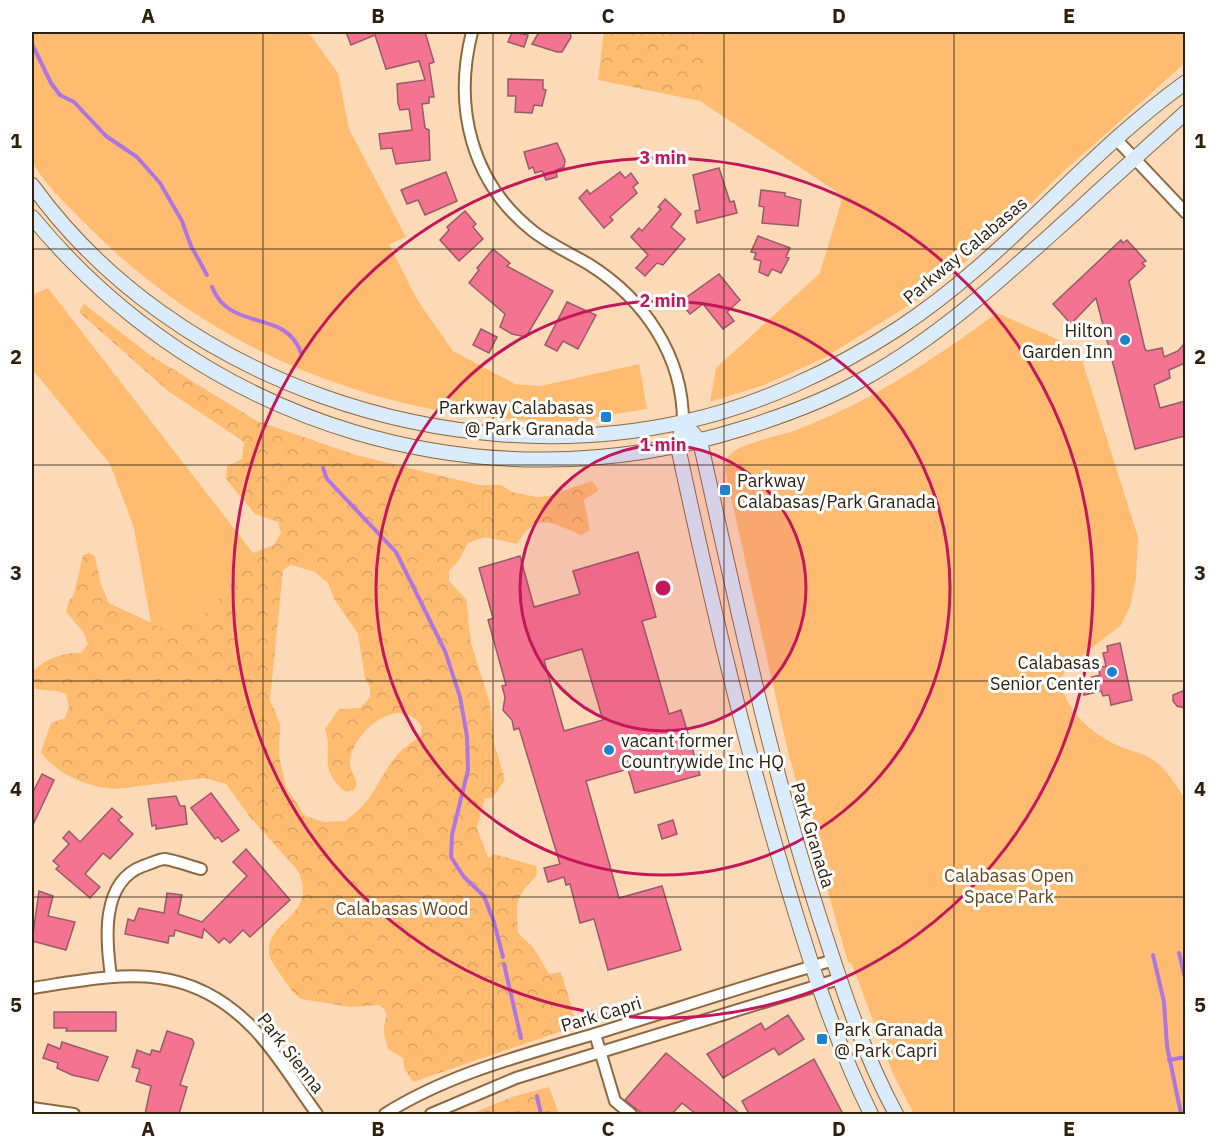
<svg xmlns="http://www.w3.org/2000/svg" width="1217" height="1146" font-family="'IBM Plex Sans',sans-serif">
<defs>
<pattern id="forest-crowns" width="20" height="18" patternUnits="userSpaceOnUse" patternTransform="scale(1.5)"><rect width="20" height="18" fill="#ffbc71"/><path d="M2 6a3 3 0 1 1 6 0M12 15a3 3 0 1 1 6 0" fill="none" stroke="#dba161"/></pattern>
</defs>
<rect width="100%" height="100%" fill="#fcdab7"/>
<g fill="#ffbc71">
<path d="M32,32H308L338,73L349,129L406,237L389,244L418,301L453,351L515,384L540,386L639,364L647,409L596,417L595,420C415,431 229,364 99,237C80,218 45,186 33,163C28,152 32,51 32,32Z"/>
<polygon points="701,32 1185,32 1185,63 1064,171 1002,231 927,294 824,358 764,385 710,402 716,368 820,273 843,196 700,101 707,64"/>
<polygon points="48,288 253,553 236,572 227,594 211,604 203,615 160,627 151,623 134,528 110,464 32,369 32,295"/>
<path d="M997,313L1057,339L1081,357L1138,537L1136,579L1130,607L1121,625L1070,665C1060,675 1059,685 1066,698C1078,722 1099,738 1124,748C1132,751 1142,753 1150,758C1166,767 1175,784 1185,799V1114H914L893,1074L852,964L848,962L788,752L725,470C726,466 726,460 728,457C736,444 780,436 796,430C869,403 934,359 997,313Z"/>
</g>
<g fill="url(#forest-crowns)" fill-rule="evenodd">
<polygon points="604,32 701,32 707,64 700,101 598,80"/>
<path d="M84,304L150,355L257,421L356,455L479,485H501L512,492L537,497L548,496L592,481L599,490L584,500L590,530L581,535C551,523 537,511 517,544L485,537L468,543L458,562L449,570V581L466,599L471,643L490,703L494,743L505,780L492,798H485L477,828L488,858L494,854L536,866L537,875C515,898 516,901 518,933L533,947L549,974L561,972L574,1015L571,1028L413,1082L404,1068L403,1058L388,1049C387,1043 383,1034 384,1028C385,1017 391,1014 379,1005L350,1007L301,999C292,993 287,983 280,974C275,966 268,958 269,949C270,919 318,915 298,871L250,817L226,784L204,778L115,789C87,787 57,775 41,752L51,723L65,718L69,707L66,694C55,689 47,691 35,689L33,671C47,658 63,652 81,653L88,644L84,633L66,612L69,601L74,594L83,555L89,553L95,556L101,585L109,603L160,627L203,615L211,604L227,594L236,572L253,553L274,545L281,533L278,522L255,514L226,479L227,466L242,459L244,442L168,391L79,312ZM291,565L315,572L328,583L334,599L358,634L365,678L370,687V697L360,708L339,709L325,729C334,753 316,769 346,792L354,790L357,784C355,777 350,770 350,762C352,732 400,692 422,727L420,737C388,756 387,773 367,801C361,808 353,815 346,821L324,822L305,816L286,787L279,756L280,724L270,700L283,570Z"/>
<polygon points="549,1087 559,1114 471,1114 512,1097"/>
</g>
<g fill="none" stroke-linecap="round" stroke-linejoin="round">
<g stroke="#af75df" stroke-width="4">
<polyline points="32,44 51,83 60,95 74,102 106,136 137,157 160,183 182,221 191,246 207,275"/>
<path d="M212,287C230,333 286,308 301,353"/>
<polyline points="323,468 327,479 396,552 445,651 460,697 467,736 468,770 452,835 451,857 464,877 484,896 494,922 503,957"/>
<polyline points="1179,953 1186,982"/>
<polyline points="1153,955 1164,1002 1167,1046 1181,1114"/>
<polyline points="504,964 521,1038"/>
<polyline points="1169,1060 1186,1057"/>
<polyline points="537,1096 541,1114"/>
</g>
</g>
<g fill="#f47390" stroke="#955c67" stroke-width="1.5" fill-rule="evenodd">
<polygon points="346,32 425,32 434,62 429,64 434,97 429,97 429,103 422,104 425,128 429,130 430,160 396,164 392,148 381,149 379,134 412,130 409,109 400,110 398,103 397,84 425,80 419,61 386,69 375,35 351,45"/>
<polygon points="512,32 528,35 524,47 508,42"/>
<polygon points="539,32 570,32 571,37 562,52 557,52 532,44"/>
<polygon points="508,79 543,80 543,89 546,90 542,106 534,105 532,113 515,112 516,96 508,96"/>
<polygon points="557,143 565,160 564,167 556,170 557,177 546,180 542,171 535,173 533,167 529,169 524,152"/>
<polygon points="719,168 730,202 734,201 737,213 697,223 695,211 700,210 693,175"/>
<polygon points="446,172 457,201 425,215 418,200 407,204 401,190"/>
<polygon points="620,172 625,178 631,173 638,183 633,187 637,193 610,217 613,220 604,228 579,198 587,190 590,194"/>
<polygon points="761,190 785,193 785,196 801,200 798,226 762,223 764,207 759,206"/>
<polygon points="665,199 681,214 671,227 685,239 663,265 657,263 645,276 636,268 648,255 631,237 639,228 642,231 661,209 658,207"/>
<polygon points="465,211 476,224 473,227 483,239 459,261 440,240 449,230 447,227"/>
<polygon points="758,236 790,248 786,257 789,258 781,273 772,269 768,276 759,272 761,261 754,259 756,253 751,252"/>
<polygon points="1121,240 1123,243 1127,240 1146,261 1142,263 1145,266 1129,281 1145,349 1147,351 1162,348 1164,357 1178,351 1185,343 1185,363 1169,370 1170,378 1154,385 1160,408 1185,401 1185,436 1135,449 1096,298 1071,324 1053,304"/>
<polygon points="493,249 510,263 507,266 553,291 526,337 512,334 500,327 505,314 469,283 479,270 477,268"/>
<polygon points="719,274 740,300 727,312 734,321 723,329 703,304 690,314 680,302"/>
<polygon points="567,302 596,315 578,349 563,341 557,351 545,345"/>
<polygon points="481,329 497,337 489,353 473,345"/>
<path d="M638,552L656,617L642,621L669,714L681,710L700,775L635,793L628,769L586,781L619,898L662,886L681,950L608,970L594,919L580,923L570,884L566,885L564,877L548,882L544,868L560,864L519,728L514,730L512,720L503,710L505,697L502,686L506,685L488,620L493,618L479,568L520,556L534,607L580,594L573,571ZM582,649L603,720L564,731L544,660Z"/>
<polygon points="1120,643 1132,700 1111,705 1109,695 1103,696 1101,691 1084,695 1081,680 1100,675 1098,668 1106,666 1103,653 1108,652 1107,646"/>
<polygon points="1185,690 1185,708 1177,706 1173,701 1173,695"/>
<polygon points="42,774 54,780 32,827 32,789 34,790"/>
<polygon points="211,793 239,830 222,842 218,837 215,839 191,808"/>
<polygon points="176,796 180,806 185,806 187,824 156,829 156,825 152,826 148,799"/>
<polygon points="112,808 122,817 118,820 133,834 110,859 103,853 85,874 100,887 90,898 56,869 59,866 53,861 69,844 63,838 69,831 80,842"/>
<polygon points="673,820 677,834 662,839 658,825"/>
<polygon points="246,849 290,900 250,937 243,930 230,943 224,938 219,943 204,929 202,938 175,930 174,936 169,936 168,943 125,934 128,919 134,921 139,908 164,913 167,893 182,895 178,914 202,922 247,876 233,862"/>
<polygon points="39,891 53,896 48,916 75,922 66,950 32,941"/>
<polygon points="54,1012 116,1012 116,1031 66,1031 67,1028 54,1028"/>
<polygon points="788,1015 804,1039 779,1055 774,1048 723,1078 707,1054 761,1023 765,1030"/>
<polygon points="167,1031 192,1039 194,1043 180,1085 187,1087 179,1114 145,1114 151,1086 136,1081 140,1069 132,1067 137,1050 150,1055 152,1050 160,1052"/>
<polygon points="62,1042 108,1057 98,1081 72,1075 57,1068 58,1063 43,1058 48,1044 60,1049"/>
<polygon points="666,1053 713,1091 740,1114 696,1114 682,1103 672,1114 643,1114 625,1100"/>
<polygon points="814,1059 843,1114 749,1114 742,1101"/>
</g>
<g fill="none" stroke-linecap="round" stroke-linejoin="round">
<defs>
<g id="street">
<path d="M472,32C453,107 471,183 534,232C551,245 572,254 590,265C645,300 683,356 683,422"/>
<polyline points="1117,140 1186,213"/>
<path d="M111,976C106,941 100,882 143,866C150,864 159,859 165,859C177,861 190,866 201,869"/>
<path d="M32,988C119,975 186,958 254,1029C278,1054 297,1087 317,1114"/>
<polyline points="595,1034 615,1101 631,1114"/>
<polyline points="32,1108 74,1114"/>
<path d="M385,1114C450,1073 524,1055 598,1033C676,1009 754,983 834,960"/>
<polyline points="431,1114 516,1078 839,979"/>
</g>
<g id="secondary">
<path d="M32,185C173,381 450,474 683,422C757,406 835,370 899,328C1005,259 1083,156 1186,82"/>
<path d="M32,217C205,427 482,510 741,429C783,416 827,400 865,378C944,334 1009,272 1076,212C1112,178 1149,146 1186,112"/>
<path d="M683,422L700,441C736,601 769,760 819,916C841,984 862,1051 896,1114"/>
<path d="M683,422L678,447C709,591 742,734 784,875C809,958 833,1037 871,1114"/>
</g>
</defs>
<use href="#street" stroke="#8e683f" stroke-width="14"/>
<use href="#secondary" stroke="#8e683f" stroke-width="16"/>
<use href="#street" stroke="#fff" stroke-width="10"/>
<use href="#secondary" stroke="#daebfc" stroke-width="14"/>
</g>
<path fill="none" stroke="#2f200e" stroke-width="1.5" stroke-opacity="0.55" d="M263,32V1114M493,32V1114M724,32V1114M954,32V1114M32,249H1186M32,465H1186M32,681H1186M32,897H1186"/>
<circle cx="663" cy="588" r="143" fill="#c2185b" fill-opacity=".12"/>
<g fill="none" stroke="#c2185b" stroke-width="3">
<circle cx="663" cy="588" r="143"/>
<circle cx="663" cy="588" r="287"/>
<circle cx="663" cy="588" r="430"/>
</g>
<g fill="#2081cd" stroke="#fff" stroke-width="2">
<circle cx="1125" cy="340" r="6"/>
<rect x="600" y="411" width="12" height="12" rx="3"/>
<rect x="719" y="484" width="12" height="12" rx="3"/>
<circle cx="1112" cy="672" r="6"/>
<circle cx="609" cy="750" r="6"/>
<rect x="816" y="1033" width="12" height="12" rx="3"/>
</g>
<g text-anchor="middle" dominant-baseline="central" stroke-width="6" stroke-linejoin="round" paint-order="stroke">
<g font-size="18" fill="#2f200e" stroke="#fff">
<text transform="translate(965 250) rotate(-40)">Parkway Calabasas</text>
<text transform="translate(813 835) rotate(73)">Park Granada</text>
<text transform="translate(601 1014) rotate(-17)">Park Capri</text>
<text transform="translate(291 1053) rotate(52)">Park Sienna</text>
</g>
<g font-size="18" fill="#2f200e" stroke="#fff" text-anchor="end">
<text x="1113" y="330">Hilton<tspan x="1113" dy="21">Garden Inn</tspan></text>
<text x="594" y="407">Parkway Calabasas<tspan x="594" dy="21">@ Park Granada</tspan></text>
<text x="737" y="480" text-anchor="start">Parkway<tspan x="737" dy="21">Calabasas/Park Granada</tspan></text>
<text x="1100" y="662">Calabasas<tspan x="1100" dy="21">Senior Center</tspan></text>
<text x="621" y="740" text-anchor="start">vacant former<tspan x="621" dy="21">Countrywide Inc HQ</tspan></text>
<text x="834" y="1029" text-anchor="start">Park Granada<tspan x="834" dy="21">@ Park Capri</tspan></text>
</g>
<g font-size="18" fill="#684418" stroke="#fff">
<text x="1009" y="875">Calabasas Open<tspan x="1009" dy="21">Space Park</tspan></text>
<text x="402" y="908">Calabasas Wood</text>
</g>
</g>
<circle cx="663" cy="588" r="9" fill="#c2185b" stroke="#fff" stroke-width="3"/>
<g font-size="18" text-anchor="middle" font-weight="bold" fill="#c2185b" stroke="#fff" stroke-width="6" stroke-linejoin="round" paint-order="stroke">
<text x="663" y="164">3 min</text>
<text x="663" y="307">2 min</text>
<text x="663" y="451">1 min</text>
</g>
<rect width="1217" height="1146" fill="none" stroke="#ffffff" stroke-width="66"/>
<rect x="33" y="33" width="1151" height="1080" fill="none" stroke="#2f200e" stroke-width="2"/>
<g font-size="20" text-anchor="middle" font-weight="bold" fill="#2f200e">
<text x="148" y="23">A</text>
<text x="378" y="23">B</text>
<text x="608" y="23">C</text>
<text x="839" y="23">D</text>
<text x="1069" y="23">E</text>
<text x="16" y="148">1</text>
<text x="1200" y="148">1</text>
<text x="16" y="364">2</text>
<text x="1200" y="364">2</text>
<text x="16" y="580">3</text>
<text x="1200" y="580">3</text>
<text x="16" y="796">4</text>
<text x="1200" y="796">4</text>
<text x="16" y="1012">5</text>
<text x="1200" y="1012">5</text>
<text x="148" y="1136">A</text>
<text x="378" y="1136">B</text>
<text x="608" y="1136">C</text>
<text x="839" y="1136">D</text>
<text x="1069" y="1136">E</text>
</g>
</svg>
